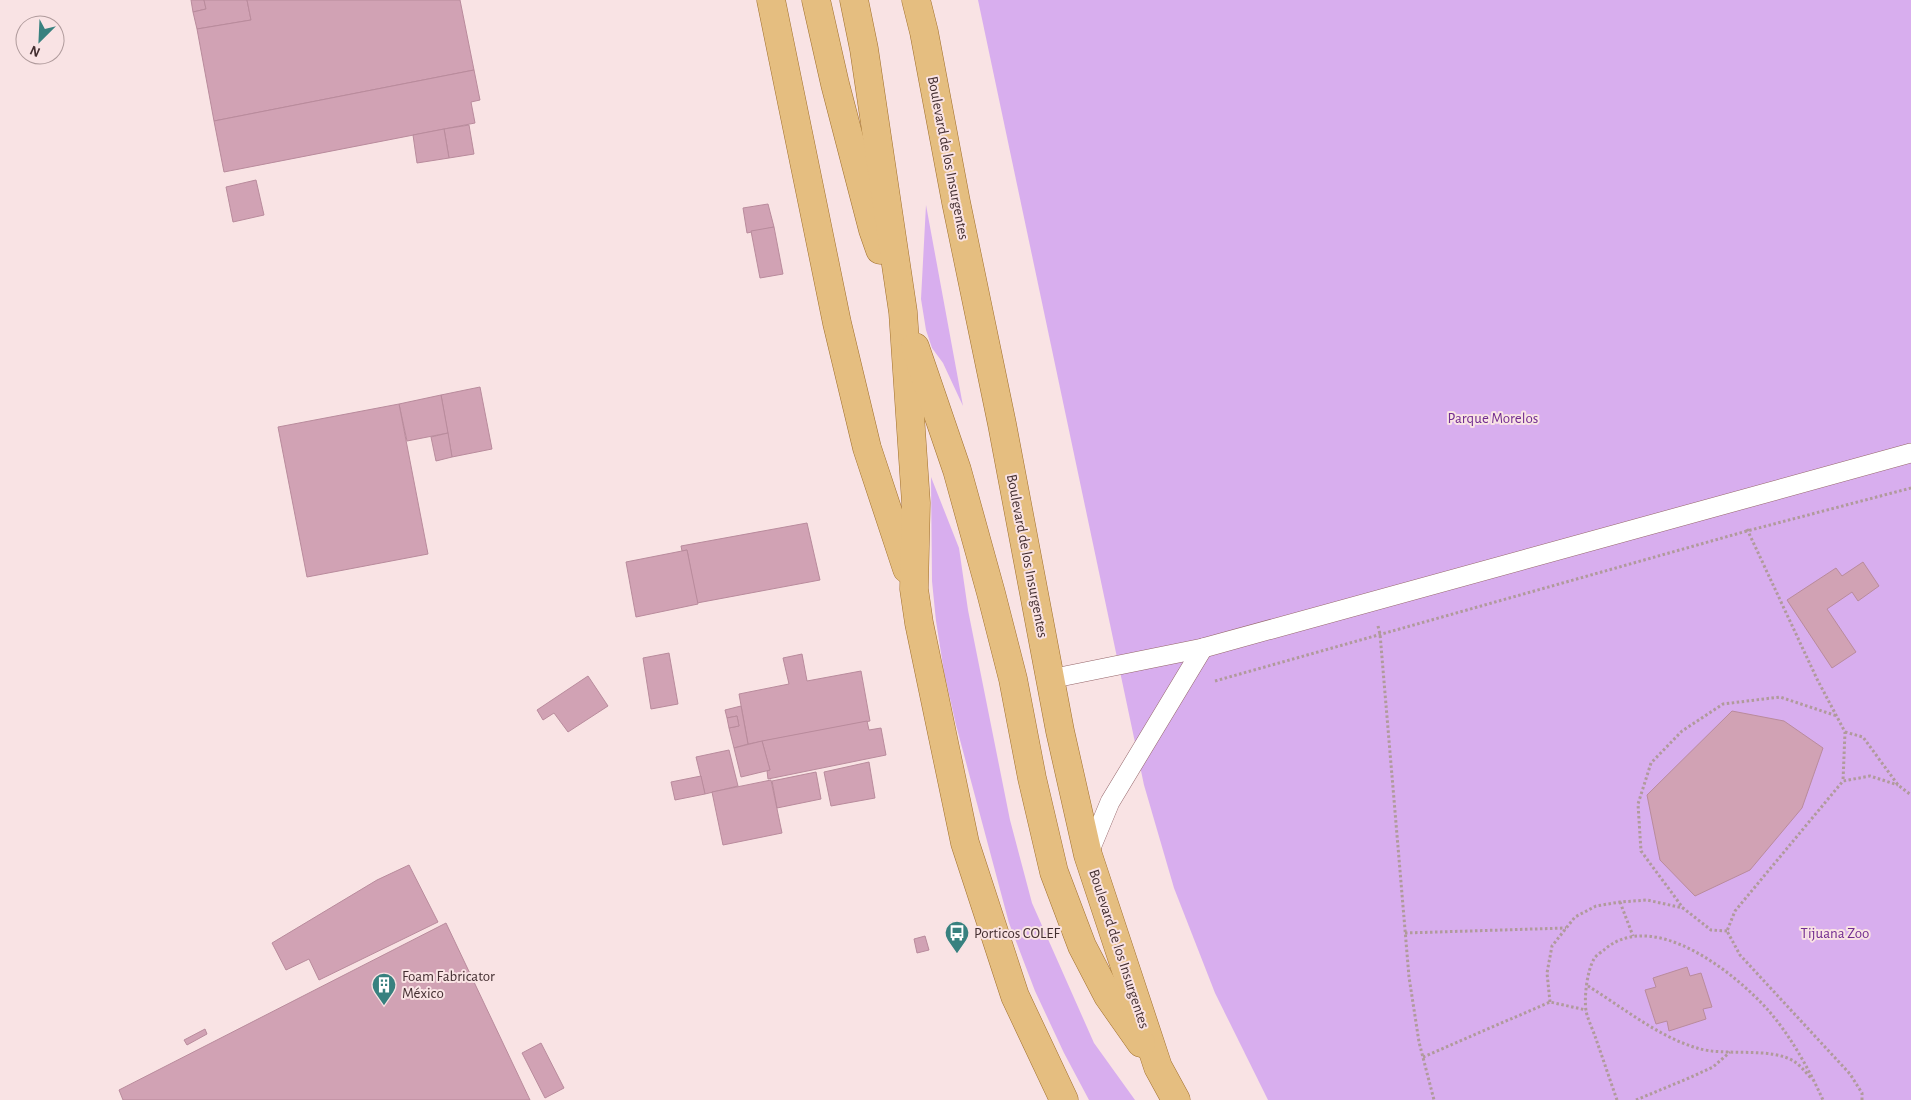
<svg xmlns="http://www.w3.org/2000/svg" width="1911" height="1100" font-family="'Alegreya Sans',sans-serif">
<rect width="100%" height="100%" fill="#f9e3e4"/>
<g fill="#d8aeee">
<polygon points="978,0 1911,0 1911,1100 1268,1100 1215,993 1174,888 1144,785"/>
<polygon points="926,205 963,406 943,363 932,348 926,330 921,299"/>
<polygon points="931,477 959,548 968,610 1010,820 1032,903 1094,1043 1135,1100 1089,1100 1064,1053 1035,991 1009,923 956,725 944,672 936,621 932,581"/>
</g>
<g fill="#d1a2b4" stroke="#b98b9c">
<polygon points="191,0 204,0 206,9 193,12"/>
<polygon points="204,0 247,0 251,20 197,29 193,12 206,9"/>
<polygon points="247,0 460,0 474,70 214,121 197,29 251,20"/>
<polygon points="474,70 480,100 471,102 475,123 224,172 214,121"/>
<polygon points="469,125 474,154 449,158 444,129"/>
<polygon points="444,129 449,158 417,163 413,135"/>
<polygon points="256,180 264,215 233,222 226,187"/>
<polygon points="768,204 774,227 747,233 743,208"/>
<polygon points="774,227 783,274 760,278 751,231"/>
<polygon points="480,387 492,449 452,457 441,395"/>
<polygon points="441,395 448,433 407,441 399,404"/>
<polygon points="399,404 428,554 307,577 278,427"/>
<polygon points="448,433 452,457 436,461 431,437"/>
<polygon points="807,523 820,580 697,603 687,550 682,551 681,546"/>
<polygon points="687,550 698,604 636,617 626,562"/>
<polygon points="1863,562 1879,586 1858,601 1852,592 1827,609 1856,652 1832,668 1787,600 1836,568 1842,576"/>
<polygon points="669,653 678,704 651,709 643,658"/>
<polygon points="802,654 807,681 861,671 870,721 748,744 739,694 789,684 783,658"/>
<polygon points="588,676 608,706 568,732 554,713 543,720 537,710"/>
<polygon points="741,706 748,744 734,748 729,728 739,726 737,716 727,718 725,710"/>
<polygon points="1732,711 1784,721 1823,748 1802,808 1750,870 1695,896 1660,860 1647,795"/>
<polygon points="737,716 739,726 729,728 727,718"/>
<polygon points="867,721 869,730 881,728 886,755 768,779 767,771 770,770 762,741"/>
<polygon points="762,741 770,770 741,777 734,748"/>
<polygon points="729,750 738,786 705,794 696,757"/>
<polygon points="869,762 875,798 831,806 824,772"/>
<polygon points="816,772 821,799 777,808 772,781"/>
<polygon points="701,776 705,794 675,800 671,782"/>
<polygon points="771,780 782,833 723,845 712,792"/>
<polygon points="409,865 438,922 319,980 309,959 286,970 272,943 377,880"/>
<polygon points="446,923 530,1100 123,1100 119,1090"/>
<polygon points="925,936 929,950 917,953 914,939"/>
<polygon points="1687,967 1690,976 1701,973 1712,1007 1703,1009 1706,1019 1669,1031 1667,1021 1656,1024 1645,990 1656,987 1653,978"/>
<polygon points="205,1029 207,1034 187,1045 184,1040"/>
<polygon points="541,1043 564,1088 545,1098 522,1053"/>
</g>
<g fill="none" stroke-linecap="round" stroke-linejoin="round">
<defs>
<g id="lane">
<polyline points="1050,679 1203,648 1911,453"/>
<polyline points="1088,855 1110,802 1203,648"/>
</g>
<g id="primary">
<polyline points="771,0 837,323 867,448 907,569"/>
<polyline points="816,0 835,84 873,230 880,250"/>
<polyline points="854,0 864,49 903,312 916,503 914,589 919,623 965,843 1015,996 1064,1100"/>
<polyline points="916,0 924,32 956,202 1002,424 1060,731 1088,855 1158,1067 1176,1100"/>
<polyline points="915,347 957,470 991,593 1013,679 1032,778 1054,872 1082,946 1108,996 1141,1043"/>
</g>
</defs>
<use href="#lane" stroke="#95666a" stroke-width="20"/>
<use href="#primary" stroke="#a1702d" stroke-width="29"/>
<g stroke="#b09a9b" stroke-width="3" stroke-dasharray="2.5 2.5" stroke-linecap="butt">
<polyline points="1747,529 1817,679 1845,732 1843,781"/>
<polyline points="1378,626 1380,634 1409,977 1419,1042 1434,1100"/>
<polyline points="1215,681 1747,531 1911,488"/>
<polyline points="1845,732 1863,737 1898,785 1911,795"/>
<polyline points="1620,902 1633,936"/>
<polyline points="1727,931 1711,930 1683,908 1641,851 1638,804 1651,763 1682,731 1723,704 1780,697 1837,716"/>
<polyline points="1405,933 1566,928"/>
<path d="M1588,986C1622,1007 1659,1037 1697,1048C1725,1057 1771,1046 1795,1062C1801,1066 1806,1073 1811,1078"/>
<polyline points="1550,1002 1547,973 1552,946 1575,917 1596,906 1620,902 1647,900 1683,908"/>
<polyline points="1423,1057 1550,1002 1586,1010"/>
<path d="M1617,1100C1610,1080 1603,1059 1596,1039C1593,1030 1588,1020 1586,1011C1584,997 1587,971 1594,959C1596,955 1602,952 1605,949C1654,908 1735,973 1768,1010C1790,1035 1809,1069 1823,1100"/>
<polyline points="1636,1100 1689,1078 1713,1067 1730,1052"/>
<polyline points="1862,1100 1862,1093 1850,1074 1740,955 1727,931 1735,911 1843,781 1870,776 1898,785"/>
</g>
<use href="#lane" stroke="#fff" stroke-width="19"/>
<use href="#primary" stroke="#e5be80" stroke-width="28"/>
</g>
<defs>
<symbol id="bus-pin" viewBox="-11 -11 22 30"><path d="M0 17L-7.5 6A9.5 9.5 0 1 1 7.5 6Z" fill="#38817f" stroke="#f9e3e4"/><path d="M-5-6H5V4H4V6H2V4H-2V6H-4V4H-5ZM-3.5-4V0h7V-4ZM-3.5 1.2v1.5H-2V1.2ZM2 1.2v1.5H3.5V1.2Z" fill="#fff"/></symbol>
<symbol id="building-pin" viewBox="-11 -11 22 30"><path d="M0 17L-7.5 6A9.5 9.5 0 1 1 7.5 6Z" fill="#38817f" stroke="#f9e3e4"/><path d="M-4-6H4V6H1V3H-1V6H-4ZM-2.5-4.3h1.7v1.8h-1.7ZM.8-4.3h1.7v1.8H.8ZM-2.5-1h1.7V.8h-1.7ZM.8-1h1.7V.8H.8Z" fill="#fff"/></symbol>
</defs>
<g fill-rule="evenodd">
<use href="#bus-pin" x="943" y="919" width="28" height="38"/>
<use href="#building-pin" x="370" y="971" width="28" height="38"/>
</g>
<g text-anchor="middle" dominant-baseline="central" stroke-width="4" stroke-linejoin="round" paint-order="stroke">
<g font-size="15" fill="#432e30" stroke="#f9e3e4">
<text transform="translate(948 158) rotate(79)">Boulevard de los Insurgentes</text>
<text transform="translate(1027 556) rotate(79)">Boulevard de los Insurgentes</text>
<text transform="translate(1119 949) rotate(72)">Boulevard de los Insurgentes</text>
</g>
<g font-size="15" fill="#722c90" stroke="#f9e3e4">
<text x="1493" y="418">Parque Morelos</text>
<text x="1835" y="933">Tijuana Zoo</text>
</g>
<g font-size="15" fill="#432e30" stroke="#f9e3e4" text-anchor="start">
<text x="974" y="933">Porticos COLEF</text>
<text x="402" y="976">Foam Fabricator<tspan x="402" dy="17">México</tspan></text>
</g>
</g>
<g transform="translate(40 40) rotate(204)"><circle r="24" fill="#f9e3e4" stroke="#b09b9c"/>
<path d="M0-4L9 19L0 12L-9 19Z" fill="#38817f"/>
<text y="-8" font-size="14" font-weight="bold" text-anchor="middle" fill="#432e30">N</text>
</g>
</svg>
